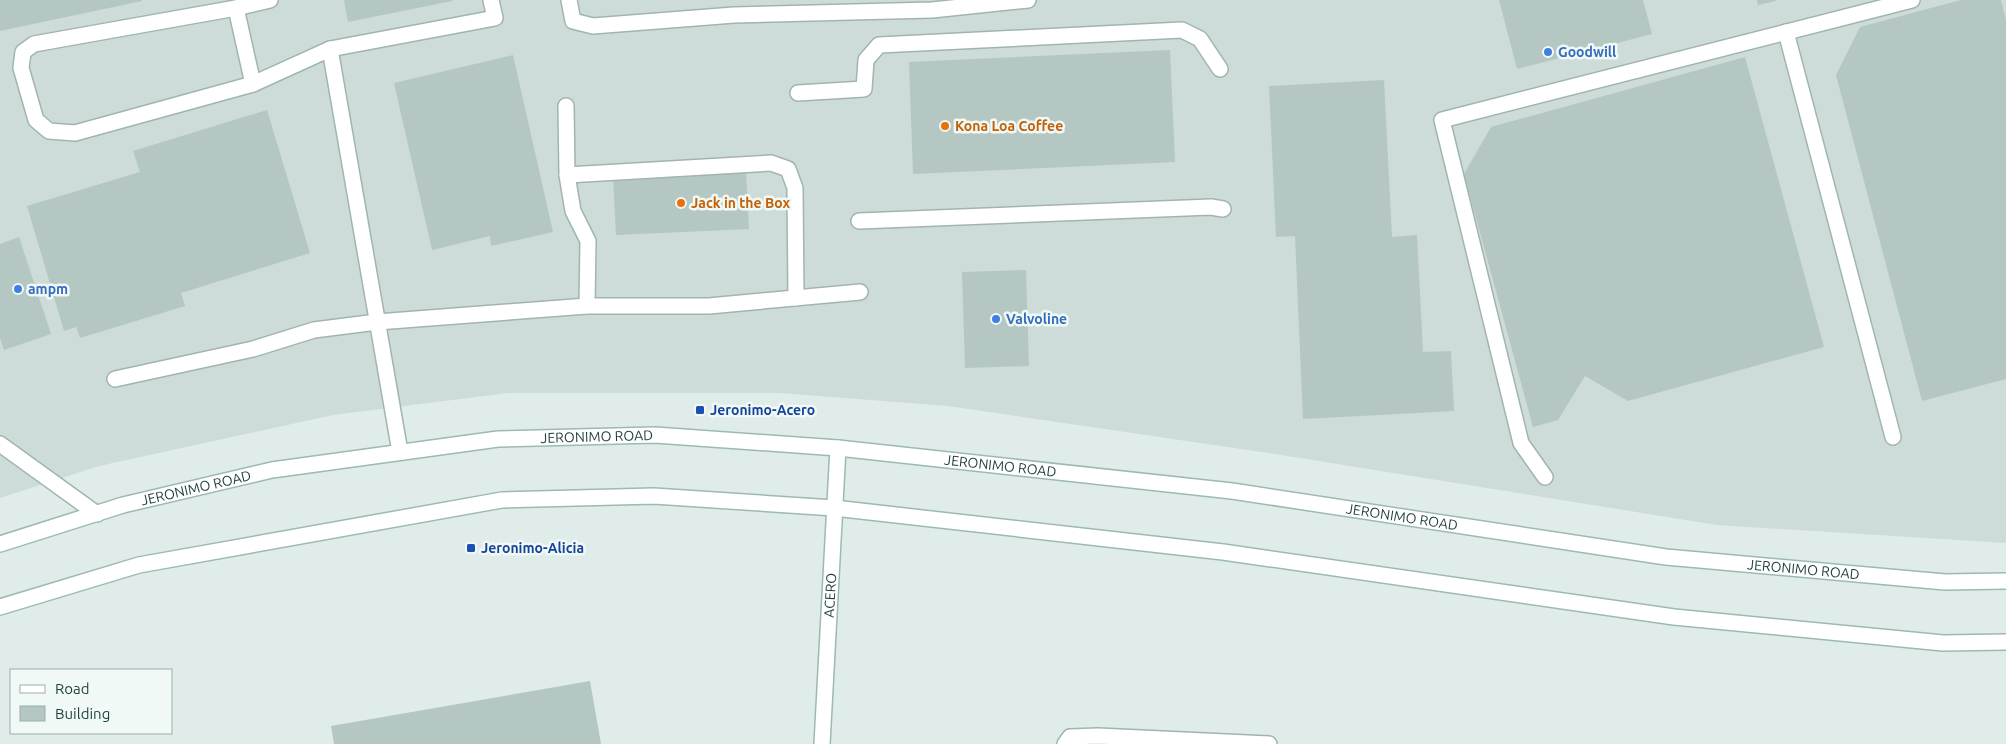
<svg xmlns="http://www.w3.org/2000/svg" width="2006" height="744" font-family="Ubuntu,sans-serif">
<rect width="100%" height="100%" fill="#dfece9"/>
<polygon fill="#cddcd9" points="0,0 2006,0 2006,543 1717,525 1275,454 948,406 780,393 508,393 333,415 99,466 0,498"/>
<g fill="#b4c7c3">
<polygon points="0,0 142,0 142,1 0,31"/>
<polygon points="344,0 452,0 452,1 348,22"/>
<polygon points="1499,0 1643,0 1652,34 1517,69"/>
<polygon points="1757,0 1775,0 1776,1 1758,5"/>
<polygon points="1961,0 2001,0 2006,20 2006,379 1922,401 1836,75 1860,27"/>
<polygon points="1170,50 1175,162 913,174 909,62"/>
<polygon points="513,55 553,232 491,246 490,236 432,250 394,83"/>
<polygon points="1745,57 1824,347 1628,401 1585,376 1558,420 1533,427 1464,174 1491,127"/>
<polygon points="1384,80 1392,237 1417,235 1423,352 1451,351 1454,411 1303,419 1295,236 1276,237 1269,86"/>
<polygon points="267,110 310,253 181,293 185,306 80,338 76,327 64,331 27,206 140,172 133,151"/>
<polygon points="746,171 749,229 616,235 613,177"/>
<polygon points="19,237 51,334 4,350 0,338 0,244"/>
<polygon points="1026,270 1029,366 965,368 962,272"/>
<polygon points="590,681 601,744 334,744 331,726"/>
</g>
<g fill="none" stroke-linecap="round" stroke-linejoin="round">
<defs>
<g id="lane">
<polyline points="270,0 236,8 253,84 330,49 400,452"/>
<polyline points="569,0 573,21 593,26 734,15 932,10 1028,0"/>
<polyline points="236,8 34,44 23,52 21,68 36,120 49,131 75,133 253,84"/>
<polyline points="1786,32 1893,437"/>
<polyline points="330,49 495,18 491,0"/>
<polyline points="798,93 864,89 866,60 879,45 1182,30 1200,39 1220,69"/>
<polyline points="566,106 567,175 573,211 588,241 587,306"/>
<polyline points="567,175 771,163 788,169 795,188 796,298"/>
<polyline points="859,221 1211,207 1223,209"/>
<polyline points="115,379 253,349 314,330 377,322 587,306 709,306 860,292"/>
<polyline points="0,444 97,514"/>
<polyline points="1545,477 1521,443 1442,120 1912,0"/>
<polyline points="1065,744 1070,737 1098,736 1269,744"/>
</g>
<g id="secondary">
<path id="s1" d="M0,544L123,505L272,470L498,439L655,435L838,448L1232,491L1666,557L1945,582L2006,581"/>
<polyline points="0,607 139,565 502,500 654,496 834,508 1223,552 1674,617 1943,643 2006,642"/>
<path id="s2" d="M822,744L838,448"/>
</g>
</defs>
<use href="#lane" stroke="#a1b4b2" stroke-width="18"/>
<use href="#secondary" stroke="#9cb9b5" stroke-width="18"/>
<use href="#lane" stroke="#fff" stroke-width="15"/>
<use href="#secondary" stroke="#fff" stroke-width="15"/>
</g>
<g fill="#3f7fe0" stroke="#f0f9f6" stroke-width="2">
<circle cx="1548" cy="52" r="5"/>
<circle cx="18" cy="289" r="5"/>
<circle cx="996" cy="319" r="5"/>
</g>
<g fill="#e8710a" stroke="#f0f9f6" stroke-width="2">
<circle cx="945" cy="126" r="5"/>
<circle cx="681" cy="203" r="5"/>
</g>
<g fill="#1a4fb4" stroke="#f0f9f6" stroke-width="2">
<rect x="695" y="405" width="10" height="10" rx="2.5"/>
<rect x="466" y="543" width="10" height="10" rx="2.5"/>
</g>
<g text-anchor="middle" dominant-baseline="central" stroke-width="5" stroke-linejoin="round" paint-order="stroke">
<g font-size="14" font-weight="bold" fill="#366cbe" stroke="#f0f9f6" text-anchor="start">
<text x="1558" y="52">Goodwill</text>
<text x="28" y="289">ampm</text>
<text x="1006" y="319">Valvoline</text>
</g>
<g font-size="14" font-weight="bold" fill="#c56008" stroke="#f0f9f6" text-anchor="start">
<text x="955" y="126">Kona Loa Coffee</text>
<text x="691" y="203">Jack in the Box</text>
</g>
<g font-size="14" font-weight="bold" fill="#164399" stroke="#f0f9f6" text-anchor="start">
<text x="710" y="410">Jeronimo-Acero</text>
<text x="481" y="548">Jeronimo-Alicia</text>
</g>
<g font-size="14" fill="#1e3e3d" stroke="#f0f9f6">
<text stroke="none"><textPath href="#s1" startOffset="609">JERONIMO ROAD</textPath></text>
<text stroke="none"><textPath href="#s1" startOffset="1014">JERONIMO ROAD</textPath></text>
<text stroke="none"><textPath href="#s1" startOffset="204">JERONIMO ROAD</textPath></text>
<text stroke="none"><textPath href="#s1" startOffset="1419">JERONIMO ROAD</textPath></text>
<text stroke="none"><textPath href="#s1" startOffset="1824">JERONIMO ROAD</textPath></text>
<text stroke="none"><textPath href="#s2" startOffset="149">ACERO</textPath></text>
</g>
</g>
<rect x="10" y="669" width="162" height="65" fill="#f0f9f6" stroke="#9caeac"/>
<rect x="20" y="685" width="25" height="8" fill="#ffffff" stroke="#9caeac"/>
<text x="55" y="694" font-size="15" fill="#1e3e3d">Road</text>
<rect x="20" y="706" width="25" height="15" fill="#b4c7c3" stroke="#9caeac"/>
<text x="55" y="719" font-size="15" fill="#1e3e3d">Building</text>
</svg>
